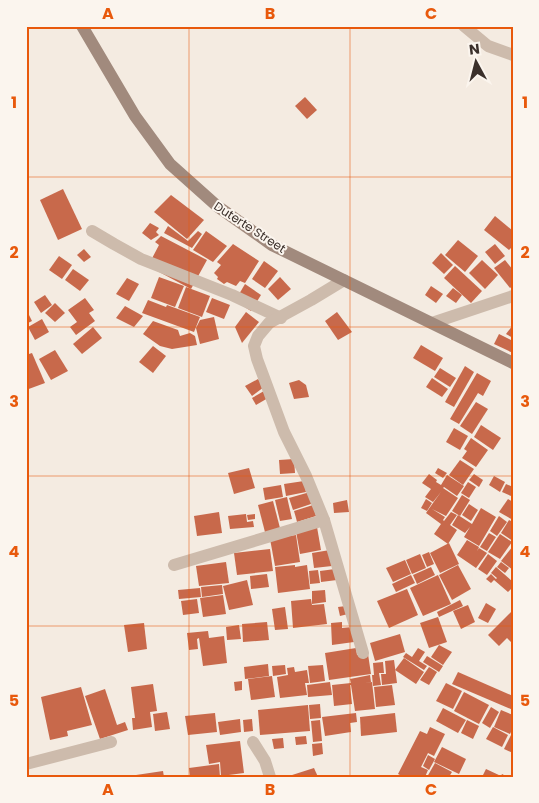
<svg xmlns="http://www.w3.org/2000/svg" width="539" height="803" font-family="Poppins,sans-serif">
<rect width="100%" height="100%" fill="#f4ebe1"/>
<g fill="#c8694b">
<polygon points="305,97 317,110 307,119 295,106"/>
<polygon points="63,189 82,229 58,240 40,200"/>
<polygon points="171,195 204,220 187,239 154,212"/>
<polygon points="495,216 513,231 513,246 509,250 484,230"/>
<polygon points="150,223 159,228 156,232 159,235 151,240 142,233"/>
<polygon points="168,226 188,241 198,231 202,234 192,248 164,233"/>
<polygon points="206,231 227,246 213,262 193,250"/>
<polygon points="161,236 207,260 191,289 148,266 159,245 155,242"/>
<polygon points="458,240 478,256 465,272 445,255"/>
<polygon points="233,244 259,261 245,283 240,281 236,286 227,282 224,284 217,279 218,277 214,273 221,265 217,262"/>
<polygon points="495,244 505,256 495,264 485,252"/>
<polygon points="84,249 91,257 84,262 77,255"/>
<polygon points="441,253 453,265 444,274 432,263"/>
<polygon points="59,256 72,265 62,279 49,270"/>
<polygon points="482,260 498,275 485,289 469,273"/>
<polygon points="505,260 513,270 513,286 510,288 494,268"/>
<polygon points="264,261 278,271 265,288 252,279"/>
<polygon points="455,266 482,291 471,303 444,278"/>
<polygon points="73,269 89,280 80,291 65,280"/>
<polygon points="159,277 184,286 175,307 151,298"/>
<polygon points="280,277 291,289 278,300 268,289"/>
<polygon points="127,278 139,284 129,301 116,294"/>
<polygon points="245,284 261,295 251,311 235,301"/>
<polygon points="431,286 443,294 436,303 425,295"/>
<polygon points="186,287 210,296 202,317 178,308"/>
<polygon points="453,288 462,295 456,303 446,296"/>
<polygon points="45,295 52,305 41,313 34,302"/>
<polygon points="85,298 94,310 89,313 95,321 76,335 70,327 77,322 68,310"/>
<polygon points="212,298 230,305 224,319 206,312"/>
<polygon points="148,300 166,307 167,305 200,317 194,332 142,313"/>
<polygon points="55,303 65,313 55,322 45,313"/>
<polygon points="125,306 143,316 134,327 116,318"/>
<polygon points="26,309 32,321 26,324"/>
<polygon points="246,312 259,322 242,343 235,327"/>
<polygon points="337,312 352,332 338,340 325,321"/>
<polygon points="214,317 219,339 200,344 196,328 200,320"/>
<polygon points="42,319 49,332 35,340 28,327"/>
<polygon points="153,321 178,330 180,336 190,333 195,336 197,345 172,349 160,346 143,334"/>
<polygon points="513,325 513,338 506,334"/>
<polygon points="93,327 102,338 82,354 73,344"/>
<polygon points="499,334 513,341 513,353 494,344"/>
<polygon points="421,345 443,358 435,371 413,358"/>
<polygon points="153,346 166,356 153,373 139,362"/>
<polygon points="55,350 68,371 51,380 39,359"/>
<polygon points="32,353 45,383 26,390 26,355"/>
<polygon points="465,366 474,372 454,407 445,402"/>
<polygon points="440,368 456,378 450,387 434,377"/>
<polygon points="477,373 491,381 483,396 478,393 459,424 450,419"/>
<polygon points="432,378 448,389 442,397 426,387"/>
<polygon points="258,379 264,387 252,396 245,386"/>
<polygon points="299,380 306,385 309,397 294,399 289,383"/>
<polygon points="264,391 268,398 256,405 252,398"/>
<polygon points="476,402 488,409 472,434 460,426"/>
<polygon points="481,425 501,438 493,450 474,437"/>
<polygon points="454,428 468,436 460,450 446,442"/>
<polygon points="471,438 488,450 476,467 462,458 467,451 464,449"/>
<polygon points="294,459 295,473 280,474 279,460"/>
<polygon points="460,460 474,469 463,485 449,475"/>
<polygon points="249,468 255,488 234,494 228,473"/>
<polygon points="438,468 447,473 443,478 435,473"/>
<polygon points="429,474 437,480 436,482 441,485 447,475 464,486 457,496 444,487 443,488 458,498 446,516 432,509 445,517 443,520 444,521 451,512 457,515 450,525 457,530 448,544 434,534 441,524 426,513 433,503 437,506 433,503 441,492 433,502 425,497 431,489 422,483"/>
<polygon points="474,474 483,480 479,487 469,480"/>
<polygon points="494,476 505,482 500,492 489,485"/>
<polygon points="304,481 306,492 286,496 284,484"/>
<polygon points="468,482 476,487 469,498 461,493"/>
<polygon points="506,484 513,487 513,493 511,496 502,492"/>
<polygon points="281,485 283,497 265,500 263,488"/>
<polygon points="310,492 314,503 293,510 289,498"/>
<polygon points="462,495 470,500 460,516 452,511"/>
<polygon points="287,497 292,519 280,521 275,500"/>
<polygon points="426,499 432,503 427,511 421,508"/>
<polygon points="508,499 513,502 513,520 499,512"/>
<polygon points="347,500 349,512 334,513 333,503"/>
<polygon points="273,501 281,532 266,536 258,505"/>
<polygon points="469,504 478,510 471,521 462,515"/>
<polygon points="313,505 316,516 297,522 296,518 297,517 296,518 294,511"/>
<polygon points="481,508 496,517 479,546 464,537 470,527 465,533 452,525 458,515 472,524"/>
<polygon points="219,512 222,533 197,536 194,516"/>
<polygon points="246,514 247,522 253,521 254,527 230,529 228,516"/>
<polygon points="255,514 255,519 248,520 247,515"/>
<polygon points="499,516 507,522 497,536 490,531"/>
<polygon points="509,520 513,522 513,541 501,533"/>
<polygon points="317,527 321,550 300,554 296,531"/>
<polygon points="489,533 496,537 487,551 480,547"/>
<polygon points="500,534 512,542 500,559 488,552"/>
<polygon points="296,535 300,562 275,566 270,539"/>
<polygon points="467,540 479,547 477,551 479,548 487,553 476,568 457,555"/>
<polygon points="449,543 459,564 440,573 430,553"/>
<polygon points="513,546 513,570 501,561"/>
<polygon points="270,549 273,571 237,575 234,553"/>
<polygon points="330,550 332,566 314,568 312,553"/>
<polygon points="429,552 434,564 427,567 422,555"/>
<polygon points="420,554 426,568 412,574 406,560"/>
<polygon points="488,554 497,561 487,575 478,569"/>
<polygon points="405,560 411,574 393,582 386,568"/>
<polygon points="226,562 229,583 199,586 196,566"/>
<polygon points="501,562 509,568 505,573 497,567"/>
<polygon points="295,565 295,567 307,565 310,589 278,593 275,567"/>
<polygon points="458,565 471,589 452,600 439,575"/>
<polygon points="431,567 435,575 417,584 413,575"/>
<polygon points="496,567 513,582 513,587 508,592 494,580 491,583 486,579 491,574 496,579 497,578 491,573"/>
<polygon points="335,569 337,580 321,582 320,571"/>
<polygon points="318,570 320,583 310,584 309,571"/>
<polygon points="267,574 269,587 251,589 250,576"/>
<polygon points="411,575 415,583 396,592 392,584"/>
<polygon points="438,575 451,604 423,616 410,588"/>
<polygon points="247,580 253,605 229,610 223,586"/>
<polygon points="222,585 223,594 202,597 201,587"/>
<polygon points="200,588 201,597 179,599 178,590"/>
<polygon points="407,589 418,615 389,628 377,601"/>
<polygon points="325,590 326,602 312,604 312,591"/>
<polygon points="223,595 226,614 203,617 200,598"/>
<polygon points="197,599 199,613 183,615 181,601"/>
<polygon points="311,599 312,605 324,604 327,624 293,628 291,601"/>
<polygon points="460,600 463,606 439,617 437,612"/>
<polygon points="486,603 496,609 488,623 478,618"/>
<polygon points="468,605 475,622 461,629 453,611"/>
<polygon points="346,606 348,614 340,616 338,607"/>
<polygon points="285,607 288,629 275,630 272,609"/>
<polygon points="513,610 513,644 507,638 499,646 488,635"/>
<polygon points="438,617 447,642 429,648 420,623"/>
<polygon points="267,622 269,640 243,642 242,624"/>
<polygon points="342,622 342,628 352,627 354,642 332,645 331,623"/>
<polygon points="144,623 147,649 128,652 124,625"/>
<polygon points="239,625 241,639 227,640 226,627"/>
<polygon points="208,631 209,638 224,636 227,663 203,666 199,638 197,639 198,649 189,650 187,633"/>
<polygon points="400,634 405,652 375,661 370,643"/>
<polygon points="439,645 452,652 443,665 431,657"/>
<polygon points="356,648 357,655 368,654 371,674 329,680 325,653"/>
<polygon points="418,648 425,652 419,661 427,666 424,670 403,657 406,653 412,657"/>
<polygon points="427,656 443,666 439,672 423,662"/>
<polygon points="404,658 424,672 416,684 395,670"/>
<polygon points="394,660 397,683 382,685 381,674 386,674 385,661"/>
<polygon points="383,662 384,673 379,673 381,685 373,686 372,675 374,675 373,663"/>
<polygon points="268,664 269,676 245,679 244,667"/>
<polygon points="285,665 286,674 273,676 272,666"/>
<polygon points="323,665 325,681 310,683 308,666"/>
<polygon points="294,667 295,672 307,670 309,683 305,683 307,695 280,698 277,677 288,675 287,668"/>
<polygon points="429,667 437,672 429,685 420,680"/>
<polygon points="458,672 513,696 513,710 452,684"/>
<polygon points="370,675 371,682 364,683 372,682 375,709 355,711 351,685 350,685 352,704 334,706 332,685 351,683 350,679"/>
<polygon points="272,676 275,697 251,700 248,679"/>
<polygon points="242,681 242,690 235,691 234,682"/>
<polygon points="330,682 332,695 308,697 307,685"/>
<polygon points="446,683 462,691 453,709 436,701"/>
<polygon points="153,684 157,711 150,712 152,727 133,730 132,718 135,718 131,687"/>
<polygon points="392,685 395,705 376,707 374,687"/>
<polygon points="81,687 92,725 67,731 68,736 50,740 41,697"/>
<polygon points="105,689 117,725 125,722 128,730 100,739 85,696"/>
<polygon points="464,692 489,705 479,724 454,711"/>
<polygon points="320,704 321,718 310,719 309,705"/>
<polygon points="308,705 310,731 260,735 258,710"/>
<polygon points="491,707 499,712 490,728 482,723"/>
<polygon points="443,708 466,720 458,733 436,721"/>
<polygon points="501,710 513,715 513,728 510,734 494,727"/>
<polygon points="167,712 170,729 155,731 153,714"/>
<polygon points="215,713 217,732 188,735 185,716"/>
<polygon points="356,713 357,722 350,723 351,732 325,736 322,717"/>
<polygon points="395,713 397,732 361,736 360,717"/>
<polygon points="240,719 241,732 220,735 218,722"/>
<polygon points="252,719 253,731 244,732 243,720"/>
<polygon points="320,720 322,741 313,742 311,721"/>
<polygon points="467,720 479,726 473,739 461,733"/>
<polygon points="430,727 445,734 434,756 428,753 421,767 428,770 425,777 404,777 398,774 420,731 427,734"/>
<polygon points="493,727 508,735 502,747 486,739"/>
<polygon points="513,731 513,753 504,749"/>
<polygon points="306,736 307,744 296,745 295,737"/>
<polygon points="283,738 284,748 274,749 272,739"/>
<polygon points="240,741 244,773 221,776 220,762 209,764 206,745"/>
<polygon points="322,743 323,754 313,756 312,744"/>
<polygon points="442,747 466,759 459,774 434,762"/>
<polygon points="428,755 435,759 429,770 423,766"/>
<polygon points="435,763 452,772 449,777 427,777"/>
<polygon points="219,764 220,777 190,777 189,768"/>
<polygon points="314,768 318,777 289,777 289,776"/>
<polygon points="486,769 501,776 502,774 508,777 482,777"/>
<polygon points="163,771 164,777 137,777 136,775"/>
</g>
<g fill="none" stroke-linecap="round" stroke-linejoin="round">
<g stroke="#cdbbac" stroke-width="12">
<polyline points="464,26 488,46 513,55"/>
<polyline points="92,231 114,244 141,259 232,295 281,318"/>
<polyline points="344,280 311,300 269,323 258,336 254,346 257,359 263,375 284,432 306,476 324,520 363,653"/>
<polyline points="432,323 513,296"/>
<polyline points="174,565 324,520"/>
<polyline points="253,742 265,761 270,777"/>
<polyline points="26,764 111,742"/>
</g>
<polyline stroke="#a18a7d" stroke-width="12" points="82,26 135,116 170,164 217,206 272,245 513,363"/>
</g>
<path fill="none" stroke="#e8590c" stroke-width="1" stroke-opacity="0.55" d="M189,26V777M350,26V777M26,177H513M26,327H513M26,476H513M26,626H513"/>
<g text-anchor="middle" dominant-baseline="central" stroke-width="4" stroke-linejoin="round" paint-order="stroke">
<g font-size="12" fill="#3b302b" stroke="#fbf5ee">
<text transform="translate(250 227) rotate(33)">Duterte Street</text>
</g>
</g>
<rect width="539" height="803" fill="none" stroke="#fbf5ee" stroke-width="55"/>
<g transform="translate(476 62) rotate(353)" stroke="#fbf5ee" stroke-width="4" paint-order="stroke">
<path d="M0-4L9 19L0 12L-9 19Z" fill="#3b302b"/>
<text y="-8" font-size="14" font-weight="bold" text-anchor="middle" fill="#3b302b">N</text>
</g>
<rect x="28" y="28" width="484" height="748" fill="none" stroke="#e8590c" stroke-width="2"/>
<g font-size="16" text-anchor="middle" font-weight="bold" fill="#e8590c">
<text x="108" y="19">A</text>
<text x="270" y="19">B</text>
<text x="431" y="19">C</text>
<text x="14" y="108">1</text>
<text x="525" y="108">1</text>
<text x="14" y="258">2</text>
<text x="525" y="258">2</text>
<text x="14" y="407">3</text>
<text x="525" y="407">3</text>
<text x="14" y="557">4</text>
<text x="525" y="557">4</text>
<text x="14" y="706">5</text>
<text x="525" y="706">5</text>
<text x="108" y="795">A</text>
<text x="270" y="795">B</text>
<text x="431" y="795">C</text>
</g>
</svg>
